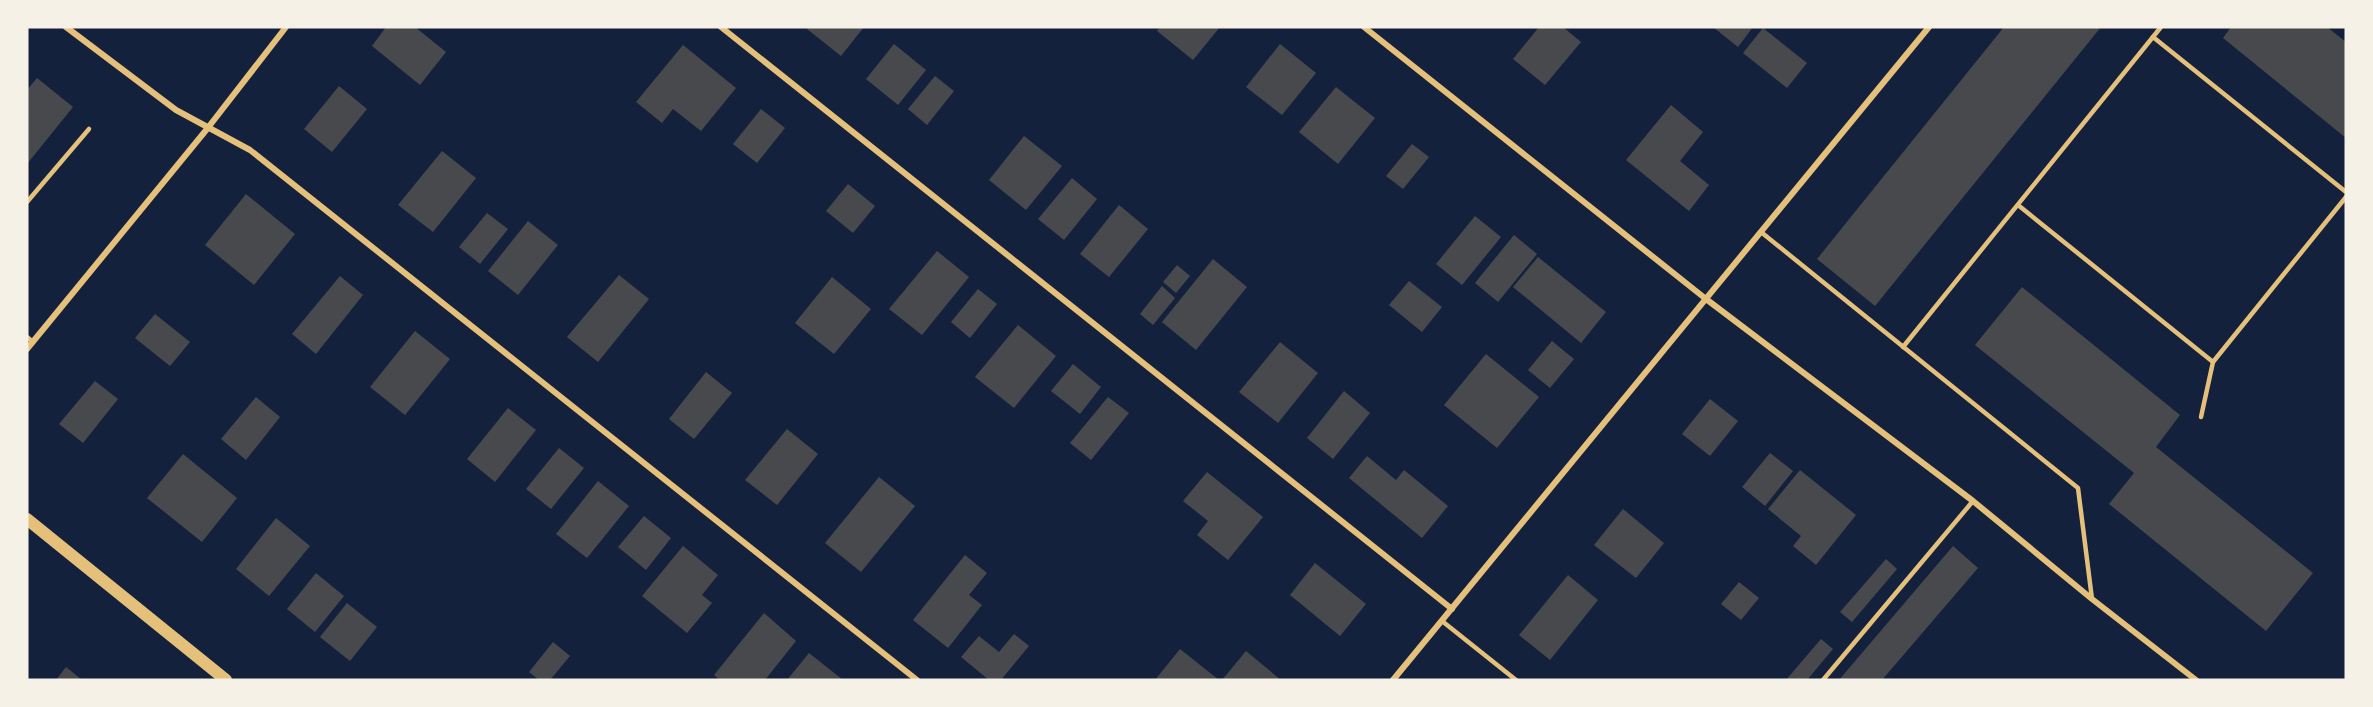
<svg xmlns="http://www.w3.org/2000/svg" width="2373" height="707" font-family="'PT Sans Narrow',sans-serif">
<rect width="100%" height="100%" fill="#14213d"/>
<g fill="#48494c">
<polygon points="386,27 415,27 446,52 420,85 372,46"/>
<polygon points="808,27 864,27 841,56 807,29"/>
<polygon points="1160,27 1220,27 1193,60 1157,31"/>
<polygon points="1539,27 1563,27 1581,42 1545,85 1513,59"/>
<polygon points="1713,27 1753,27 1738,47"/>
<polygon points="2004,27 2101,27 1875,306 1817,259"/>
<polygon points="2231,27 2327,27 2346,42 2346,138 2223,38"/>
<polygon points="1763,28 1807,63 1787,88 1743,53"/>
<polygon points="894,44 926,70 898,105 866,79"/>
<polygon points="1280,44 1316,73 1282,115 1246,87"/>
<polygon points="683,45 736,88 701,131 673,109 662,123 636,102"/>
<polygon points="935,76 954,91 927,125 908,109"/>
<polygon points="37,78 73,107 27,164 27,90"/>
<polygon points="339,86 367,109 332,152 304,129"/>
<polygon points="1336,87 1375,118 1338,164 1299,132"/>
<polygon points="1671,105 1703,132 1680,161 1709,185 1689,211 1626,160"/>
<polygon points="761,109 785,128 757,163 733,144"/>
<polygon points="1024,136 1062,166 1026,210 989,180"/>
<polygon points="1412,144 1429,157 1403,189 1386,176"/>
<polygon points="442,151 476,178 433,232 398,205"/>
<polygon points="1072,178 1097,199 1064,240 1038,219"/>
<polygon points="848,184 875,206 853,233 826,211"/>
<polygon points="246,194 295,234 254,285 205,245"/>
<polygon points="1119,205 1148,229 1109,277 1080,254"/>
<polygon points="487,213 508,229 480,264 459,247"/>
<polygon points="1475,216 1501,237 1462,285 1436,264"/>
<polygon points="528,221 558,245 518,295 488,271"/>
<polygon points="1514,235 1537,254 1498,302 1475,283"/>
<polygon points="937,251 969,277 922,335 889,309"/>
<polygon points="1538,257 1606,312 1581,343 1513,287"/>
<polygon points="1213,259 1247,287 1196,350 1162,322"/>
<polygon points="1177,265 1190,276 1176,293 1163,282"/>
<polygon points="619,275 649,299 598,362 567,337"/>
<polygon points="340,276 363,295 316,354 292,334"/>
<polygon points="832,277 871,309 834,354 795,323"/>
<polygon points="1409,281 1442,307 1422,332 1389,305"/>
<polygon points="1162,286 1175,298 1153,325 1140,314"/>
<polygon points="2022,287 2180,415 2156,447 2313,573 2266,631 2109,504 2134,473 1975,345"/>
<polygon points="978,289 997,304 970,338 951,322"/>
<polygon points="155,314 190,342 170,366 135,338"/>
<polygon points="1018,325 1056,356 1014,408 975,377"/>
<polygon points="415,331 450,359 405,415 370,387"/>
<polygon points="1552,341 1574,359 1550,388 1528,370"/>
<polygon points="1280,342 1318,373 1278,423 1239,392"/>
<polygon points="1486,354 1539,397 1497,448 1444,405"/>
<polygon points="1073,364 1101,387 1080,414 1051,391"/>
<polygon points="706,372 732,393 694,439 669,419"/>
<polygon points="95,381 118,399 83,443 59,424"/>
<polygon points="1344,391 1370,413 1333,459 1307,438"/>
<polygon points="256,397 280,417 246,460 221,439"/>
<polygon points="1108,397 1129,413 1091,460 1070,443"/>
<polygon points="1710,399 1738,421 1710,456 1682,434"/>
<polygon points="508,408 536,430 495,482 467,459"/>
<polygon points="787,429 818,454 777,505 745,480"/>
<polygon points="559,448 584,468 551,509 526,489"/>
<polygon points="1770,453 1793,471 1765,506 1742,487"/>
<polygon points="183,454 237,498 202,542 147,498"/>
<polygon points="1367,456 1396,480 1404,470 1448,506 1422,538 1349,478"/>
<polygon points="1800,470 1856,515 1816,565 1793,546 1801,536 1768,509"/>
<polygon points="1207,472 1263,517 1228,560 1197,535 1208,521 1183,501"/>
<polygon points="879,477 915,506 861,572 825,543"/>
<polygon points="598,481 629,506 587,558 556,534"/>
<polygon points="1623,509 1664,543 1636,578 1594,545"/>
<polygon points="644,516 671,538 646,570 618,547"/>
<polygon points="276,518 310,546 269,596 236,569"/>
<polygon points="683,546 718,575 702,595 712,603 687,633 642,596"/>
<polygon points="1953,546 1978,568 1882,680 1839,680"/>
<polygon points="965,555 987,573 969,595 982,605 948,648 913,620"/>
<polygon points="1886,559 1897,569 1852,622 1840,612"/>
<polygon points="1315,563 1366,604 1340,636 1290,595"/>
<polygon points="316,573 344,596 315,632 287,609"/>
<polygon points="1568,575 1598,600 1550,660 1519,635"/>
<polygon points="1739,582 1759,598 1741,620 1721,604"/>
<polygon points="347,603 377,627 350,661 320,637"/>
<polygon points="764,613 796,641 765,680 720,680 714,675"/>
<polygon points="1014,634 1029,646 1001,680 989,680 961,657 979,636 999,652"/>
<polygon points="1821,639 1833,649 1807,680 1786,680"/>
<polygon points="553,642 570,656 550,680 539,680 529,672"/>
<polygon points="1180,649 1219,680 1155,680"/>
<polygon points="1246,651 1281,680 1222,680"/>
<polygon points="809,653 843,680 787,680"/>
<polygon points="66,667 82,680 56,680"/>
</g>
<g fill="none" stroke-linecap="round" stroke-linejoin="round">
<g stroke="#e5c07b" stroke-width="4.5">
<polyline points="2153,37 2346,192"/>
<polyline points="27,202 89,129"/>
<polyline points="2018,205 2213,362 2346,197"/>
<polyline points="1761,232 2078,488 2092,599"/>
<polyline points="27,337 33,342"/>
<polyline points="1903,347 2161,27"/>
<polyline points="2201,417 2213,362"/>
<polyline points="1442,621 1516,680"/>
<polyline points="1823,680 1973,501"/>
</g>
<g stroke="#e5c07b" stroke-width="6">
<polyline points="66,27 176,110 250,150 917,680"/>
<polyline points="721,27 1452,609"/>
<polyline points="1364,27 1706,299 1973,501 2092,599 2196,680"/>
<polyline points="27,349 207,129 286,27"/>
<polyline points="1393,680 1929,27"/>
</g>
<polyline stroke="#e5c07b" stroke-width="12" points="27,519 226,680"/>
</g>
<rect width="2373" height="707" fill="none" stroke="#f6f1e7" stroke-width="57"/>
</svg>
